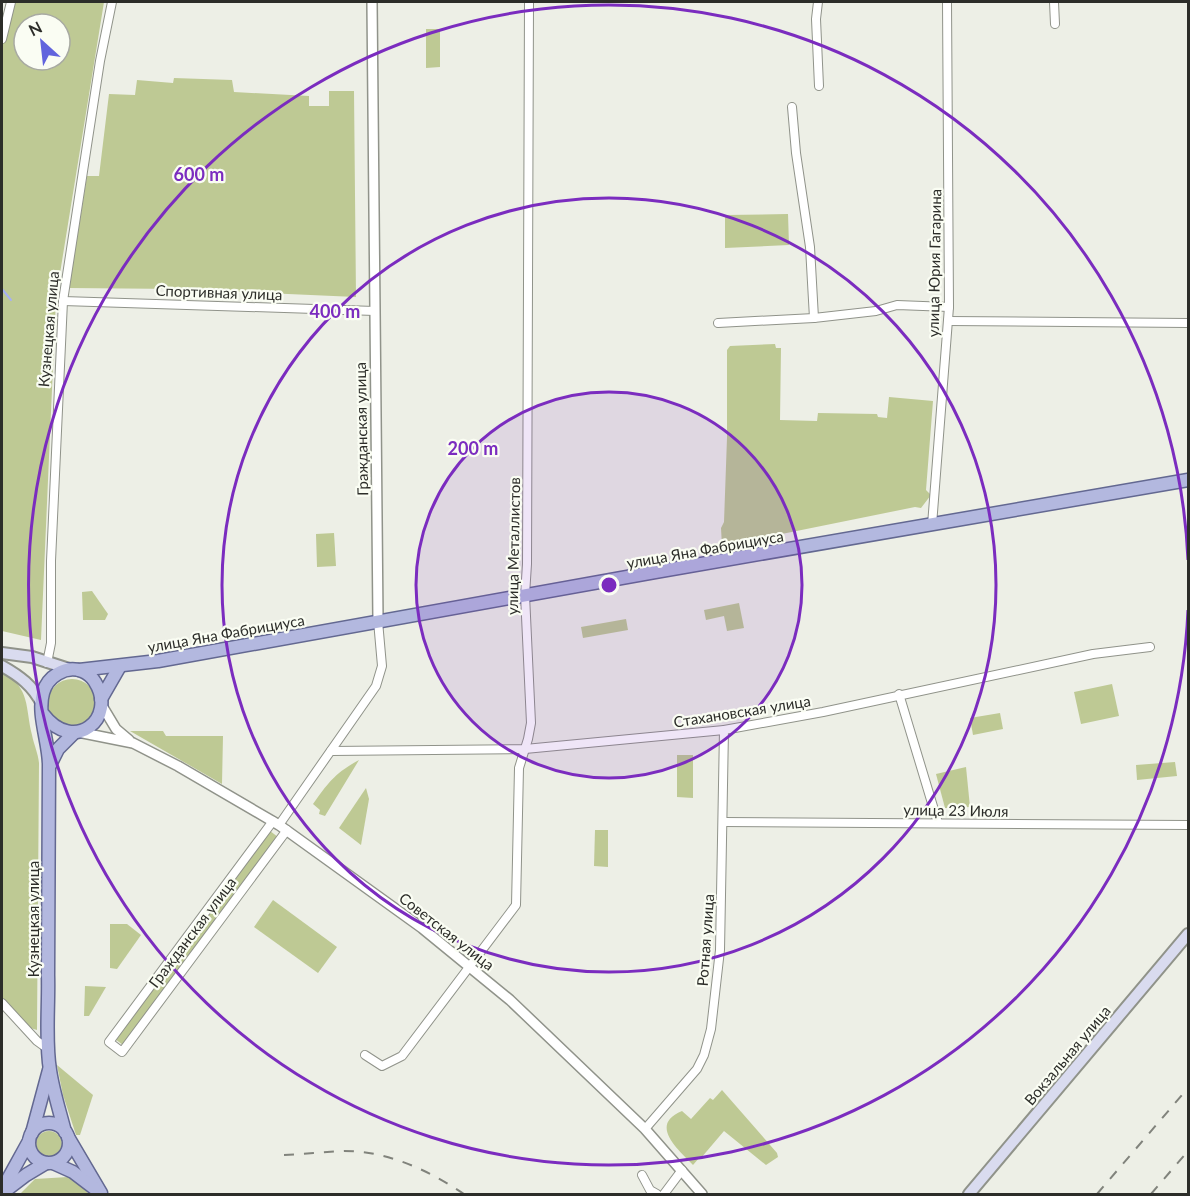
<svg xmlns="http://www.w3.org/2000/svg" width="1190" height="1196" font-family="Lato,sans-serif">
<rect width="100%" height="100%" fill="#edefe6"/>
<g fill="#bec994" fill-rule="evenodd">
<path d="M11,2H104L56,298L41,640L2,631V38ZM24,24H60V60H24Z"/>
<polygon points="426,29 440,29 440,67 426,68"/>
<polygon points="174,78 232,80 234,92 309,96 309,106 329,106 329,91 354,91 356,297 179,289 69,288 87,176 99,176 109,94 135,95 137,80 173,83"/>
<polygon points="788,214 789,245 725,248 725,215"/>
<polygon points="775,344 776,348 781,348 780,420 817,421 818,413 877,414 878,417 887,418 889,397 933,401 926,490 931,495 921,508 915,507 722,546 721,528 724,522 727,438 727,350 730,346"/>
<polygon points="334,533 336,566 317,567 316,534"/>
<polygon points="92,591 108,614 105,620 83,620 82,592"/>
<polygon points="739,603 744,628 727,631 724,616 706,620 704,610"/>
<polygon points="626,619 628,630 583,638 581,627"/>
<path d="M2,672C31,688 25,708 32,735C34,745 38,753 39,763L37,1030L27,1027L2,1002Z"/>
<circle cx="72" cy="703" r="24"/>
<polygon points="1112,684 1119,716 1081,724 1074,692"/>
<polygon points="1000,713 1003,729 973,735 970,718"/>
<polygon points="130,731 163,731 166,736 223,736 222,784"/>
<polygon points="677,755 693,755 693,798 677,797"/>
<path d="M359,760L325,816L319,814L320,810L313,804C328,783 335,773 359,760Z"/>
<polygon points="1175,762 1177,776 1137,780 1136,765"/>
<polygon points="966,767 970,807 945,808 936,774"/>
<polygon points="366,788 369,799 361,845 339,828"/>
<polygon points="595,830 608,830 608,867 594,866"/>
<polygon points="270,831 278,837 123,1045 115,1039"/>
<polygon points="273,900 337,947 318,973 254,927"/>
<polygon points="110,924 127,924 141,935 117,969 110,968"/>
<polygon points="85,986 106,987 89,1016 84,1016"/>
<polygon points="57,1065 93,1095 80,1135 76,1135 63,1095"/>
<path d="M722,1090L777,1153L778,1157L766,1165L724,1131L701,1158H699L693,1165C679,1150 648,1125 682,1111L691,1119L710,1098L713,1100Z"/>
<circle cx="49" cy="1144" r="13"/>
<polygon points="68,1177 79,1184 89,1194 20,1194 35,1179"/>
</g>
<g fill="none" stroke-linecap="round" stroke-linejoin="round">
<polyline stroke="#a7b0f2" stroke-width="2" points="2,289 11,300"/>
<defs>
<g id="minor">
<polyline points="818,2 816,19 819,86"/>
<polyline points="1054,2 1055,24"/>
<polyline points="2,39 11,2"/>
<polyline points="792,107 796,153 810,247 814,318"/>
<polyline points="63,301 375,311"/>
<polyline points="948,321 1188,323"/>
<polyline points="718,323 814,318 876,311 897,305 949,307"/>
<polyline points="932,525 949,307 947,2"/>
<polyline points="47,663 51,643 51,561 63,301 100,61 112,2"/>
<polyline points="899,694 938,823"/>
<polyline points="331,751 525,749 724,730 823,712 1093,654 1150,647"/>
<polyline points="273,821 109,1042 122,1052 287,830"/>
<polyline points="723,822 1188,825"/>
<polyline points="279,825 376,686 382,666 378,621"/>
<polyline points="2,1003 37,1041 48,1049"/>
<polyline points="365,1055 382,1066 402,1056 516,905 519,768 528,739 531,723 525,595 527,564 529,2"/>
<polyline points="645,1129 697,1069 704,1055 711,1029 720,950 724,730"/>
<polyline points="642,1175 650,1190 657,1194"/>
<polyline points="664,1194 682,1170"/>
</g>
<g id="tertiary">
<polyline points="372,2 378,621"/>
<polyline points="101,704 116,729 129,740"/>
<polyline points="78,732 133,743 178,766 279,825 422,928 510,1000 645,1129 702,1194"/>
</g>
<g id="secondary">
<polyline points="2,653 32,657 69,669"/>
<path d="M2,666C20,676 33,686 42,704"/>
<polyline points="969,1194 1188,934"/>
</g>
<g id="primary">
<polyline points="79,670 158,661 655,572 1188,480"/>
<polyline points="101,699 120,666"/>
<path d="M43,714C74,755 118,718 95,682C92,677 87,673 82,671C65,665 47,677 43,693C37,714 49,743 49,765C49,835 48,905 48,975C49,1004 45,1041 50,1070C53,1091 60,1112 65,1132"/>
<polyline points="50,765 58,749 74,733"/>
<circle cx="49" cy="1143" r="20"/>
<polyline points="32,1133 49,1070"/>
<polyline points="68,1137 101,1193"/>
<polyline points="53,1163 73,1172 94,1188"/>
<polyline points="2,1190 29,1141"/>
<polyline points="5,1191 26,1175 46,1163"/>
</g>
</defs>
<use href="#minor" stroke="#90938a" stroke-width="10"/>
<use href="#tertiary" stroke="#90938a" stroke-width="12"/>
<use href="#secondary" stroke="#90938a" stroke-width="14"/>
<use href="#primary" stroke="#636891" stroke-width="15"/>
<use href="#minor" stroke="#fff" stroke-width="8"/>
<use href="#tertiary" stroke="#fff" stroke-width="9"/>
<use href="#secondary" stroke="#d9dbef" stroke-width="10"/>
<use href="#primary" stroke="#b3b8df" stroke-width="12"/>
<g stroke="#81837c" stroke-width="2" stroke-dasharray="10 10" stroke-linecap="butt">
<path d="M284,1155C304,1154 324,1152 344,1151C388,1151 428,1170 464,1194"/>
<polyline points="1097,1194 1188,1088"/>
<polyline points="1151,1194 1188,1151"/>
</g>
</g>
<circle cx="609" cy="585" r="193" fill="#7b2cbf" fill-opacity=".12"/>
<g fill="none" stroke="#7b2cbf" stroke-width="3">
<circle cx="609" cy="585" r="193"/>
<circle cx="609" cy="585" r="387"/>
<path d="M1188 610A580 580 0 1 1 1188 560"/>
</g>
<g text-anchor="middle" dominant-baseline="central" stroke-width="4.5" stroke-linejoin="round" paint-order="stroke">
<g font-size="15" fill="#2c2d29" stroke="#fafdf3">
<text transform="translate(934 263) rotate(-89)">улица Юрия Гагарина</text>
<text transform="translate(219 292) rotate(2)">Спортивная улица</text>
<text transform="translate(48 329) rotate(-85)">Кузнецкая улица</text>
<text transform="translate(361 429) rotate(-91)">Гражданская улица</text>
<text transform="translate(513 546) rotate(-89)">улица Металлистов</text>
<text transform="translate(705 549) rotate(-10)">улица Яна Фабрициуса</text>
<text transform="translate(226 633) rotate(-10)">улица Яна Фабрициуса</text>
<text transform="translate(742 711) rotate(-9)">Стахановская улица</text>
<text transform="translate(956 810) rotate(1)">улица 23 Июля</text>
<text transform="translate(33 919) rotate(-90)">Кузнецкая улица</text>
<text transform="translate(447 931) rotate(38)">Советская улица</text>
<text transform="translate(192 932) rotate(-53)">Гражданская улица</text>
<text transform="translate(705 940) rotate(-86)">Ротная улица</text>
<text transform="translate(1067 1055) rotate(-50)">Вокзальная улица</text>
</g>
</g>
<circle cx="609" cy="585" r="9" fill="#7b2cbf" stroke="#fafdf3" stroke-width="3"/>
<g font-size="18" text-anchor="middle" font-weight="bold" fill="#7b2cbf" stroke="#fafdf3" stroke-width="4.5" stroke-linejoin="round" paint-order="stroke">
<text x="199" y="181">600 m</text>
<text x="335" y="318">400 m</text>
<text x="473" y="455">200 m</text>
</g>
<rect width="1190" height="1196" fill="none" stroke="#2c2d29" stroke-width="6"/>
<g transform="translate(42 42) rotate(333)"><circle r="28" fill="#fafdf3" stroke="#a8aaa2" stroke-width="1.5"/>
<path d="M0-4.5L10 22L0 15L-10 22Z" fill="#6164dd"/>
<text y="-9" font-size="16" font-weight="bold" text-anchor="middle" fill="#2c2d29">N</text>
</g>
</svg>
